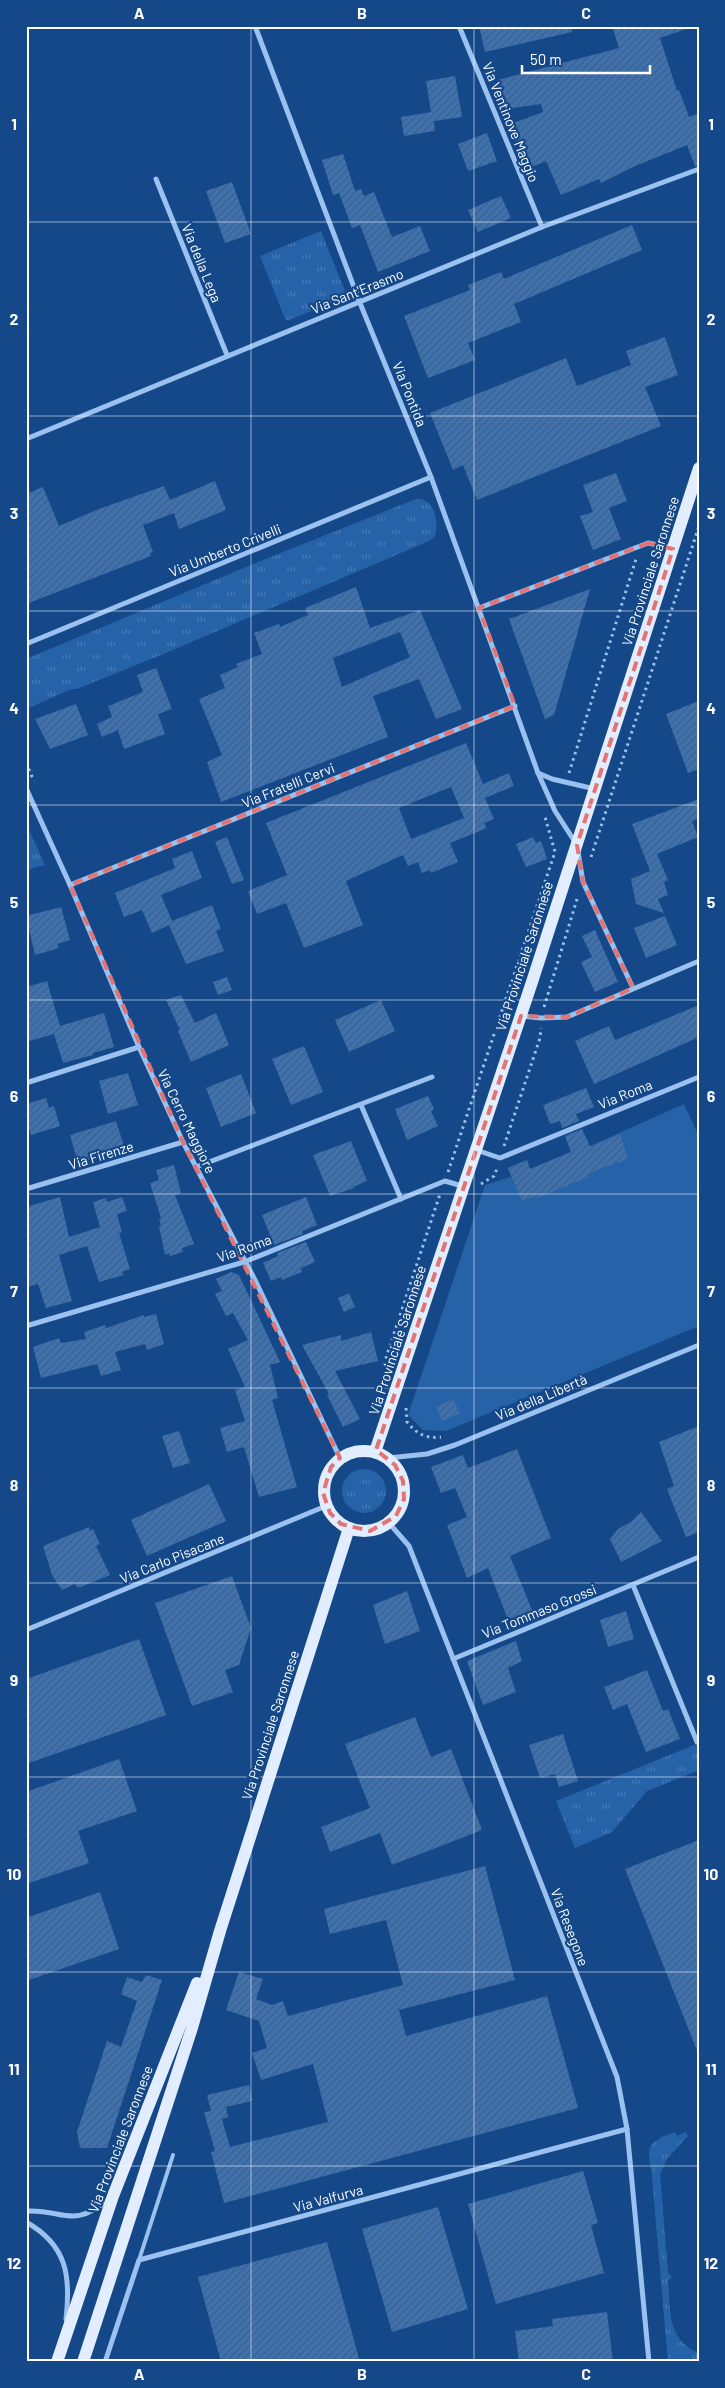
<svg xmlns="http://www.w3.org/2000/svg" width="725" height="2388" font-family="Barlow,sans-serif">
<defs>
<pattern id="grass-tufts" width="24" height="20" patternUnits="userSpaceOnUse" patternTransform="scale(1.25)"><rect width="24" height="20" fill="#2662a8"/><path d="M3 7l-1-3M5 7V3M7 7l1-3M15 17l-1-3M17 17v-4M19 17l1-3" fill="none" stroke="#477ab5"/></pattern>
<pattern id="building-hatch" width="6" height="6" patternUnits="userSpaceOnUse" patternTransform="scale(1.25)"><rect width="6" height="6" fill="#3d72b2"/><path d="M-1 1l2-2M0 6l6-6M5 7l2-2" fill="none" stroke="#455d7a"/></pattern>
</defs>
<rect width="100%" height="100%" fill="#144889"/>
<g fill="url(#grass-tufts)">
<polygon points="321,231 345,291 342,299 286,321 260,256"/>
<path d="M416,499C435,497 439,523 435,536L429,541L161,655L77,689H72L26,709V659L258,562Z"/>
<polygon points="26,823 45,865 26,870"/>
<circle cx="364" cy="1491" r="22"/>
<polygon points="699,1743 699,1770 647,1791 612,1832 575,1848 556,1801"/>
<path d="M675,2132L677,2136L686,2132L688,2136L667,2159L660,2174L668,2273L672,2277L668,2281C671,2311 666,2339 699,2353V2362H668L651,2166C647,2155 648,2142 660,2139L659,2138Z"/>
</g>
<polygon fill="#2662a8" points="684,1104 699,1136 699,1326 446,1431 423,1430 408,1415 485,1185 511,1177 508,1168 527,1160 530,1169 571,1152 568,1144 586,1137 590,1146"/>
<g fill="url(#building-hatch)" fill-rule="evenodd">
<polygon points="479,26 571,26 572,32 485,52"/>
<polygon points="612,26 686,26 686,29 660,38 677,91 679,90 689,117 699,113 699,165 695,166 687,145 633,167 601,183 599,179 561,195 546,161 524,170 511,124 543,112 541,104 507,109 498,80 619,48"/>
<polygon points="455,76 462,117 434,121 435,131 404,136 401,117 431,112 426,81"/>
<polygon points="487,133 497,161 468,171 458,144"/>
<polygon points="343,154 355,191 361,189 364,196 374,192 392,237 420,226 430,251 378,272 360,225 352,228 339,193 333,195 322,160"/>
<polygon points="232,182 251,234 225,243 206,191"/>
<polygon points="501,196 511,218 478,232 468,210"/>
<polygon points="632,225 642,250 514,304 521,322 468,343 475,360 428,378 404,316 470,290 468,285 501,272 504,279"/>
<polygon points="665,337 678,375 645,387 661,426 477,500 463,465 453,470 430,413 566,358 577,386 631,365 626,351"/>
<polygon points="616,473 627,501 609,508 621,539 593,550 580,516 593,512 583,485"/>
<polygon points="215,481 226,510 179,529 174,513 143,525 153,552 150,553 151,556 26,604 26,494 43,487 59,526 99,509 164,486 170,500"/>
<path d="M356,587L370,628L420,610L462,709L436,719L419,679L373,696L388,737L221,802L207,762L222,755L199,699L225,688L220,675L238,667L236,664L262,654L254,633L279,624L280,627L308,615L305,608ZM400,632L410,657L342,687L333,658Z"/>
<polygon points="590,589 554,715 545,719 509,619"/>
<polygon points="156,668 172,709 158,714 165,734 124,749 118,730 102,737 97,724 112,717 108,706 143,692 137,675"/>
<polygon points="699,701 699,769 688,773 666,714"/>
<polygon points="76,704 88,735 50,749 35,719"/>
<path d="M466,743L483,784L509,773L514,786L485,798L494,819L484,823L487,828L450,843L458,862L431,873L430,870L422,873L418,862L408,866L403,855L346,881L363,925L304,948L286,903L257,914L248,891L287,875L266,823ZM451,787L464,818L411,839L399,808Z"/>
<polygon points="699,799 699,818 692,821 698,837 657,854 668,880 664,882 668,895 658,899 664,913 636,904 631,879 650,871 632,824"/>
<polygon points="227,837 244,880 232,884 215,842"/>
<polygon points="533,837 536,843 541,841 547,859 526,867 516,844"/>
<polygon points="192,851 202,878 161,895 172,921 212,905 221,929 216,931 224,951 186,964 169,925 152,933 142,910 124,917 115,893 175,868 172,859"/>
<polygon points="61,907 70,940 57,944 59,948 35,955 26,916"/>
<polygon points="665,916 677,945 646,958 634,928"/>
<polygon points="595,930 618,982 595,992 581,962 592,957 582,936"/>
<polygon points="227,977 232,990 218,995 213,982"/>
<polygon points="47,981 60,1026 104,1013 114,1047 93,1053 93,1055 63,1063 54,1034 26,1042 26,987"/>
<polygon points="181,995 195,1023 216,1013 229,1045 191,1062 178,1031 180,1030 166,1000"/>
<polygon points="381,1000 395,1031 349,1052 335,1020"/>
<polygon points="699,1005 699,1037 594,1084 575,1041 609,1026 615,1040"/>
<polygon points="304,1046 323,1092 291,1105 272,1059"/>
<polygon points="128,1073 138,1105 108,1114 99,1081"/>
<polygon points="241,1074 256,1113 221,1127 206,1088"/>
<polygon points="586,1088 594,1107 576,1114 579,1121 562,1128 560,1121 550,1124 543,1105"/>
<polygon points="428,1096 434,1109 431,1111 438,1126 407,1140 395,1109"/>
<polygon points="46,1098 49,1108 54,1106 60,1126 31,1135 26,1120 26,1104"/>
<polygon points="116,1121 125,1149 78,1163 70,1135"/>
<polygon points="582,1129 590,1147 620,1134 628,1159 599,1169 588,1175 589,1177 537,1198 535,1196 522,1201 508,1168 527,1160 530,1169 571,1152 565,1136"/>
<polygon points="351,1141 367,1181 353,1187 354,1188 330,1196 313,1155"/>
<polygon points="174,1165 181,1193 175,1195 194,1244 182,1248 183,1252 170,1256 169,1253 165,1255 159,1226 161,1225 159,1219 161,1218 150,1183 159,1180 156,1170"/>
<polygon points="60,1197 69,1237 100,1227 93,1202 106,1198 107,1202 122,1197 127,1211 117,1214 122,1232 119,1233 130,1269 122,1272 124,1275 99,1282 87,1246 59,1255 72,1301 46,1308 38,1284 26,1287 26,1207"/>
<polygon points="306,1197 317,1225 302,1231 303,1234 274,1245 262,1215"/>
<polygon points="306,1242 315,1262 301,1268 302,1272 282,1280 281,1277 271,1281 263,1263 278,1256 277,1253"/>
<polygon points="231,1272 239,1275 280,1362 270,1365 278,1398 272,1400 297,1487 259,1497 244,1447 227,1452 220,1428 245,1421 235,1390 245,1387 228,1349 248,1340 233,1313 226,1316 215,1294 222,1291 216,1279"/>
<polygon points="349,1293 355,1307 344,1312 338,1298"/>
<polygon points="156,1314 164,1344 147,1350 145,1344 115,1352 121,1370 101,1376 97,1364 41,1378 33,1347 59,1338 61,1343 86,1339 84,1332 105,1325 106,1328 144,1315 144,1317"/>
<polygon points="371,1332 378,1361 335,1371 360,1419 343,1427 327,1395 329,1394 302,1345 341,1335 341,1341"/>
<polygon points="453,1399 460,1413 442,1421 436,1407"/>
<polygon points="699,1426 699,1532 686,1537 667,1489 674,1486 659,1442"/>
<polygon points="179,1431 190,1463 173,1468 162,1436"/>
<polygon points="517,1449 551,1538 510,1556 534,1615 510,1625 488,1568 467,1578 447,1525 467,1517 455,1488 441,1493 431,1467 463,1455 468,1468"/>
<polygon points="209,1484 226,1521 147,1556 131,1520"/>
<polygon points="641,1512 662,1541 621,1562 610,1539 618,1529 631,1522"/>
<polygon points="89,1527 90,1531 93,1529 100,1544 96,1546 110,1575 78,1588 75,1584 62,1590 52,1575 43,1546"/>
<polygon points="232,1576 251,1628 239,1665 225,1670 233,1692 192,1706 155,1603"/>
<polygon points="407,1591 420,1631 385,1644 373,1605"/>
<polygon points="626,1611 634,1639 608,1647 600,1620"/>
<polygon points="139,1639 166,1715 26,1764 26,1679"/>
<polygon points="516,1641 522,1661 508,1668 516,1692 483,1705 467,1661"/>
<polygon points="647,1670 663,1711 668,1709 680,1739 646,1752 627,1704 613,1710 604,1687"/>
<polygon points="415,1717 431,1757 451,1749 482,1830 392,1865 380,1833 330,1852 321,1827 370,1808 345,1744"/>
<polygon points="563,1734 578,1781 559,1787 555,1774 540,1778 529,1745"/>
<polygon points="119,1759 137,1811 78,1831 89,1863 26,1884 26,1792"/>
<polygon points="699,1840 699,2052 698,2053 625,1869"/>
<polygon points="485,1866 515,1980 399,2010 406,2036 547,1996 578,2108 224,2203 211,2152 215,2151 204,2112 211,2111 207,2095 249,2085 252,2101 226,2107 228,2117 222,2119 230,2147 328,2122 313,2064 261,2080 252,2053 267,2048 259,2021 226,2010 239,1972 263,1979 256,1999 272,2005 283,2001 288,2016 403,1985 386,1920 330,1934 324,1909"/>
<polygon points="100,1892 119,1949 26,1981 26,1918"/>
<polygon points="146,1975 162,1980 107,2148 80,2148 77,2132 107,2041 121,2047 137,2001 121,1994 127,1977 142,1982"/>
<polygon points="583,2171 598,2223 591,2225 604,2273 496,2304 468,2204"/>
<polygon points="438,2207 468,2309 392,2332 362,2229"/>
<polygon points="327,2242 360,2362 221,2362 198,2277"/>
<polygon points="607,2312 613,2362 519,2362 515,2331 553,2326 552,2319"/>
</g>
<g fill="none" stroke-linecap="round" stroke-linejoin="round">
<g stroke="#9ac1ef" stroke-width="3" stroke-dasharray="2.5 4" stroke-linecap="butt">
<polyline points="26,763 34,781"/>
<polyline points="569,773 636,559"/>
<polyline points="591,857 699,526"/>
<polyline points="544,1007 578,896"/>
<polyline points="504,1146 540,1038 541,1028"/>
<polyline points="448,1172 555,852 545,817"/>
<polyline points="481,1184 494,1176 498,1166"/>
<polyline points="391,1366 384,1364 440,1194"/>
<path d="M406,1408L407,1422C416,1433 425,1439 441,1437"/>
</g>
<polyline stroke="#9ac1ef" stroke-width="4" points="139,2260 173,2155"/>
<g stroke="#9ac1ef" stroke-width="5">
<polyline points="255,26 360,303 431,477 538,773 555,811 575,842"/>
<polyline points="459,26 542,227"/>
<polyline points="156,179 227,355"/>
<polyline points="26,439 542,227 699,169"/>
<polyline points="479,608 648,543 673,548"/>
<polyline points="26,644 431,477"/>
<polyline points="538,773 552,779 595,789"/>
<polyline points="26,788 70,885 139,1047 183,1142 256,1282 340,1458"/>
<polyline points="578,852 583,882 633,988"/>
<polyline points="70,885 515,706"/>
<polyline points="521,1016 541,1018 567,1017 699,961"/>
<polyline points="26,1083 139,1047"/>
<polyline points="361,1105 401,1199"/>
<polyline points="476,1150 500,1158 699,1077"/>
<polyline points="196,1167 432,1077"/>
<polyline points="26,1189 183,1142"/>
<polyline points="26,1326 244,1262 445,1181 462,1186"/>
<polyline points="388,1458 427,1454 455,1445 699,1345"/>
<polyline points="389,1523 409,1546 617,2077 627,2129 649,2362"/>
<polyline points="633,1585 697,1742"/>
<polyline points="26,1630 326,1506"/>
<polyline points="453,1659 699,1557"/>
<path d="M26,2211C65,2209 71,2230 109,2199"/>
<path d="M26,2222C67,2245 71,2276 66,2319"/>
<polyline points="105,2362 139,2260 627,2129"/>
</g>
<g stroke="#e2eeff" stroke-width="12">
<circle cx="364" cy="1491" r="40"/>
<polyline points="375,1452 532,982 699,468"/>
<polyline points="57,2362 113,2196 197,1983"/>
<polyline points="83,2362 191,2031 220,1931 349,1528"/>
</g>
</g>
<path fill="none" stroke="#e47373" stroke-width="4" stroke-dasharray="10 6" stroke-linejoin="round" d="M648,543L673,549L577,845L583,882L633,988L567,1017L521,1016L376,1450L395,1465L403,1481L404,1499L396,1516L370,1531L341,1524L330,1513L323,1493L331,1467L340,1458L183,1142L70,885L515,706L479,608Z"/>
<path fill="none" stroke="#fff" stroke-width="1" stroke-opacity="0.55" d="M251,26V2362M474,26V2362M26,222H699M26,416H699M26,611H699M26,805H699M26,1000H699M26,1194H699M26,1388H699M26,1583H699M26,1777H699M26,1972H699M26,2166H699"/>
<g text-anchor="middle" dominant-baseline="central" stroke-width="4.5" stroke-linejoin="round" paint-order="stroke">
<g font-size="14" fill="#fff" stroke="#144889">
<text transform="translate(511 122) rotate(68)">Via Ventinove Maggio</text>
<text transform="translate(202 263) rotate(68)">Via della Lega</text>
<text transform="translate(357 291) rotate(-22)">Via Sant'Erasmo</text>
<text transform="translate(410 394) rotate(68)">Via Pontida</text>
<text transform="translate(225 550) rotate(-22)">Via Umberto Crivelli</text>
<text transform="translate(650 571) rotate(-72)">Via Provinciale Saronnese</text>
<text transform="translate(288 785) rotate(-22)">Via Fratelli Cervi</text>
<text transform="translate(524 956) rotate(-72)">Via Provinciale Saronnese</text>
<text transform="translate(625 1094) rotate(-22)">Via Roma</text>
<text transform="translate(187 1121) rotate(64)">Via Cerro Maggiore</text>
<text transform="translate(101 1155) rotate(-17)">Via Firenze</text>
<text transform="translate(244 1248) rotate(-20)">Via Roma</text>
<text transform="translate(397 1340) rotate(-72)">Via Provinciale Saronnese</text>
<text transform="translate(541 1397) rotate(-23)">Via della Libertà</text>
<text transform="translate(172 1558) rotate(-22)">Via Carlo Pisacane</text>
<text transform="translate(539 1611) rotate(-22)">Via Tommaso Grossi</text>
<text transform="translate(270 1725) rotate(-72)">Via Provinciale Saronnese</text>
<text transform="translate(570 1927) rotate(69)">Via Resegone</text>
<text transform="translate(120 2139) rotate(-69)">Via Provinciale Saronnese</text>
<text transform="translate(328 2198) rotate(-15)">Via Valfurva</text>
</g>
</g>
<rect width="725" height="2388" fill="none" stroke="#144889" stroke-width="55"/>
<path d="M522 65v8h128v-8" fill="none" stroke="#ffffff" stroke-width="2.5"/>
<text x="530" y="65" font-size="15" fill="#ffffff" stroke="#144889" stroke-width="4" paint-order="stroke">50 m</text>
<rect x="28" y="28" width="670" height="2332" fill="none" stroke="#fff" stroke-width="2"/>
<g font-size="16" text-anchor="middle" font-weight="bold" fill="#fff">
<text x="139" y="19">A</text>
<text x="362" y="19">B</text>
<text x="586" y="19">C</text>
<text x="14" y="130">1</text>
<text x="711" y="130">1</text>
<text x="14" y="325">2</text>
<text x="711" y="325">2</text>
<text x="14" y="519">3</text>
<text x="711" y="519">3</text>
<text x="14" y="714">4</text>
<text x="711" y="714">4</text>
<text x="14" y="908">5</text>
<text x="711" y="908">5</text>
<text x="14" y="1102">6</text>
<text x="711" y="1102">6</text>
<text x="14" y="1297">7</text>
<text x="711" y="1297">7</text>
<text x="14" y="1491">8</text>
<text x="711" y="1491">8</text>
<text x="14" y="1686">9</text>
<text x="711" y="1686">9</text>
<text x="14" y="1880">10</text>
<text x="711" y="1880">10</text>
<text x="14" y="2075">11</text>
<text x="711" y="2075">11</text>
<text x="14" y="2269">12</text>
<text x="711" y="2269">12</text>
<text x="139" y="2380">A</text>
<text x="362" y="2380">B</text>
<text x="586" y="2380">C</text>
</g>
</svg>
